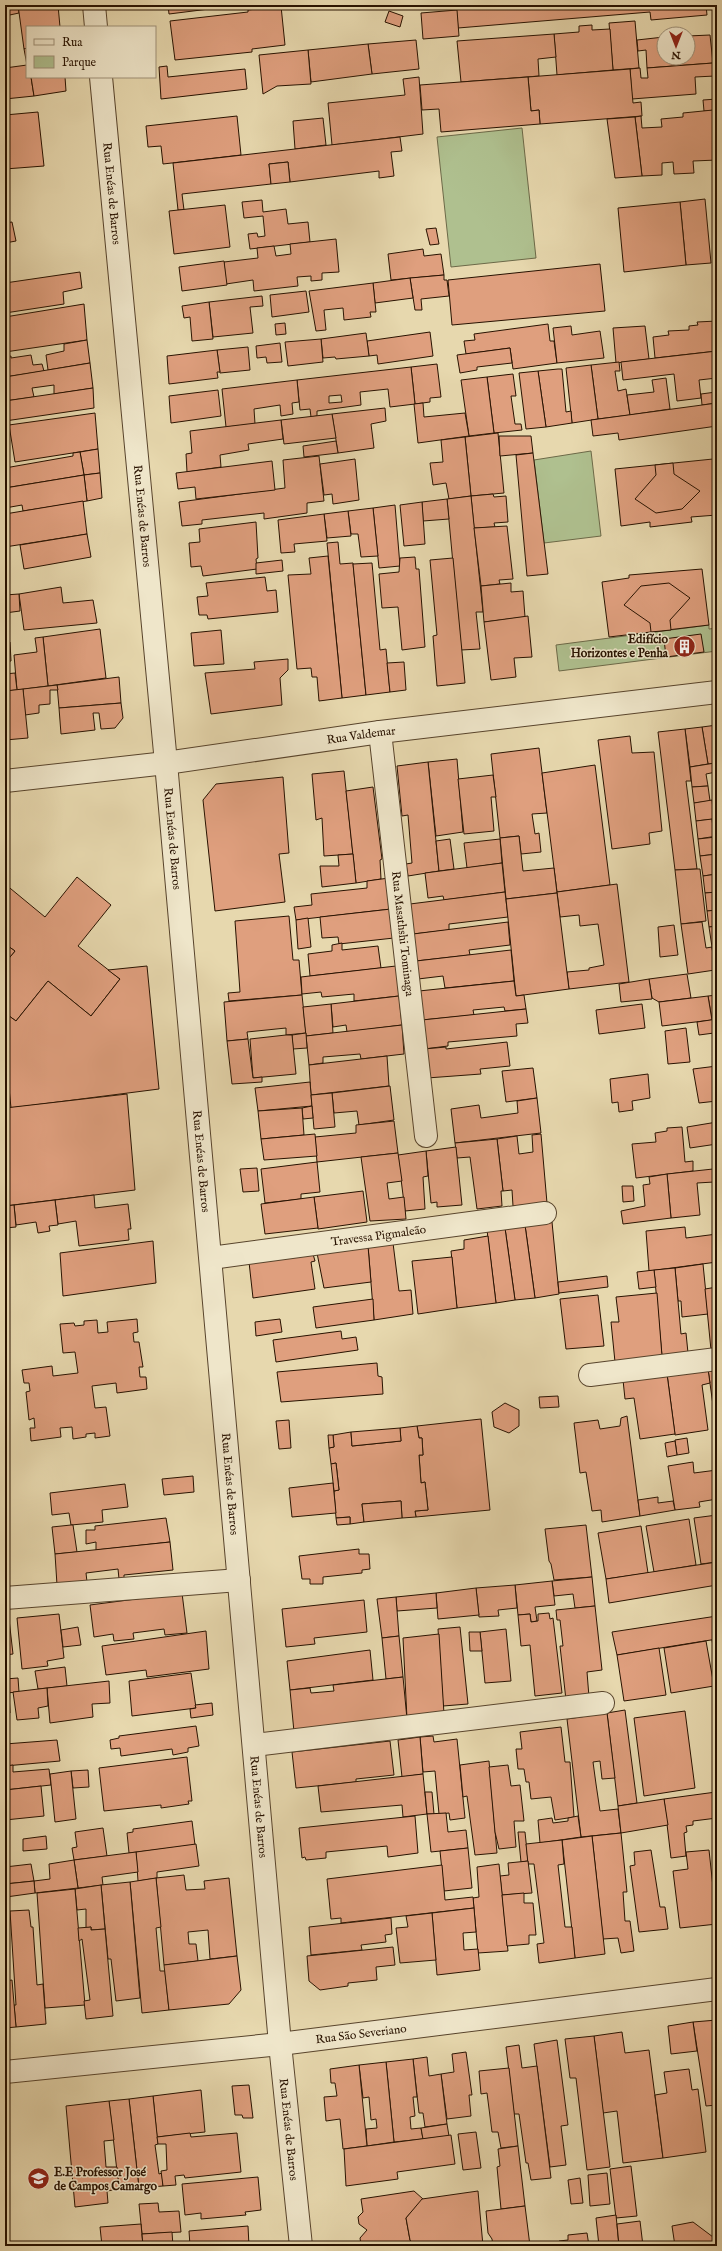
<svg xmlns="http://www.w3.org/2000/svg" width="722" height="2251" font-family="'IM FELL English',serif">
<rect width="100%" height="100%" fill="#e7d8ae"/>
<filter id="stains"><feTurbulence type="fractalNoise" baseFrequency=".005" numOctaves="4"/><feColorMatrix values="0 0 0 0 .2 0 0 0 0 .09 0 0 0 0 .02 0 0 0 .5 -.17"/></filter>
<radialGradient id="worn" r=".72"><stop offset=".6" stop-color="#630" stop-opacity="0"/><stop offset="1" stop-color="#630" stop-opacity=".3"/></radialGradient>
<g fill="#afc08f" stroke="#6c6948">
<polygon points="522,128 536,258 451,267 437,137"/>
<polygon points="591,451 601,536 544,543 534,460"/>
<polygon points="709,625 709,629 717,628 717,651 559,671 556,645"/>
</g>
<g fill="#df9f7e" stroke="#281200" fill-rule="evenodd">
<polygon points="5,5 18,5 19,13 5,16"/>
<polygon points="18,5 58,5 60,27 27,27 27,48 24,49"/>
<polygon points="168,5 241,5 169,14"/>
<polygon points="456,5 706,5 707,15 651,20 650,12 458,28"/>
<polygon points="281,6 285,45 252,49 252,52 175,60 170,21 248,12 248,10"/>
<polygon points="457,10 459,36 423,39 421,13"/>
<polygon points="389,11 403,16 400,27 385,22"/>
<polygon points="635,21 639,68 613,70 609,23"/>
<polygon points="592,25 592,30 610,29 613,70 557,75 554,34 579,32 579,26"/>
<polygon points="554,34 556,57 538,59 539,76 461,82 457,41"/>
<polygon points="710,35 713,63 647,68 646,50 638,51 637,40 664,37 664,58 688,58 688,36"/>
<polygon points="416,40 419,69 372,74 368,44"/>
<polygon points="368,44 372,74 311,82 308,50"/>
<polygon points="27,48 27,65 24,49"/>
<polygon points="308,50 311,84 277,86 263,94 259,55"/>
<polygon points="713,63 715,76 695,77 696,94 632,99 630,69 640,68 641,78 648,78 647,68"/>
<polygon points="27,65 27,77 31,77 34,96 5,99 5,68"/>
<polygon points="167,66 168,77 245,69 247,89 161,99 159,67"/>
<polygon points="630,69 633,103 641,102 642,116 540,124 539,110 531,111 528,77"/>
<polygon points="31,77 65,77 66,91 34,96"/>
<polygon points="419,77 423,134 332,145 328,103 405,95 403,79"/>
<polygon points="528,77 531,111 539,110 540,124 441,132 439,109 422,110 420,85"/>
<polygon points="717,99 717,110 704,111 703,100"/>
<polygon points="713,110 715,133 717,133 717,160 693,161 694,173 674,174 673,162 662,163 662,175 642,176 635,117 641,116 642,128 662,127 661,119 683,117 683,113"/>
<polygon points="38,112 44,166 5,169 5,115"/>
<polygon points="237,116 241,155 163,164 161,146 148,147 146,126"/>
<polygon points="635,117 642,176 615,178 607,119"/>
<polygon points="323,118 326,145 295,149 293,121"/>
<polygon points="400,137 402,151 391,152 394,176 379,178 379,171 290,182 288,162 269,164 271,184 182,194 184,210 178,210 173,163"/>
<polygon points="288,162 290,182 271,184 269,164"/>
<polygon points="705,199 711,263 686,265 680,202"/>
<polygon points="262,200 263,212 286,209 288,224 308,222 310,242 250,249 248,234 257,233 258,237 265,236 263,216 244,218 242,202"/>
<polygon points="680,202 686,265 624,272 618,208"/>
<polygon points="225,205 230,247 174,254 169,211"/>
<polygon points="12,222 16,241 5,243 5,223"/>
<polygon points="436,228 439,244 430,245 426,229"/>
<polygon points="336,239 339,272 322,273 322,280 311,281 311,276 297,277 298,286 254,291 253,280 226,284 224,262 258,258 257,248 274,246 276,256 291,254 290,244"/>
<polygon points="423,249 424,256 441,254 444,275 391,280 388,254"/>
<polygon points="224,261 227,285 182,291 179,267"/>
<polygon points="600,264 605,311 452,325 448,280"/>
<polygon points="80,272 82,288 63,292 64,304 5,313 5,283"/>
<polygon points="444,275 444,280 447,280 449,296 421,299 422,310 415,310 410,278"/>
<polygon points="410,278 413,298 375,303 373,283"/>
<polygon points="373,283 376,312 370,312 371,317 344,320 343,308 324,310 326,330 316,331 309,291"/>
<polygon points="306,291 309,312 272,317 270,295"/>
<polygon points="262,296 263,306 250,307 253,333 213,337 209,302"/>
<polygon points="209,302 213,339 192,341 190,317 184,318 182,306"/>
<polygon points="84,304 87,340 5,352 5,317"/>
<polygon points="717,321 717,351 655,358 653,337 669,335 668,331 689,330 689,326 698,325 697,322"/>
<polygon points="285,323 286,334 276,335 275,324"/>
<polygon points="548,324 550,341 554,341 557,363 513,369 510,348 466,354 464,341 475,340 474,334"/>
<polygon points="571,326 572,335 600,331 604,358 557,363 553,328"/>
<polygon points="645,326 649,359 616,363 613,328"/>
<polygon points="430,332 433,356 378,364 377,355 369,356 367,341"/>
<polygon points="366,333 369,356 336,359 335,357 323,358 321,339"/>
<polygon points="321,339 323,362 288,366 285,342"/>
<polygon points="87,340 90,363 48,370 46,355 64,351 64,344"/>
<polygon points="280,343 282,362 267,363 266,357 257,358 256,346"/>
<polygon points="248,347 250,370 220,373 217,350"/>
<polygon points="510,348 512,363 477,367 477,370 460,373 457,355"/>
<polygon points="217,350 220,372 217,372 218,378 169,384 167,356"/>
<polygon points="717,351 717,378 699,380 701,398 677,401 674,374 623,380 621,362"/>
<polygon points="31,355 33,365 42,364 44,371 5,377 5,357 11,356 11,358"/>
<polygon points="619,362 620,371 615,371 618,391 626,389 630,415 598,419 591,365"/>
<polygon points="90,363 93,388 54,394 54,385 32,388 34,397 5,401 5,377"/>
<polygon points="437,364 441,397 430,398 430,402 415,404 411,367"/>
<polygon points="591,365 598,419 572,423 566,368"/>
<path d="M411,367L415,404L390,407L388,389L360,392L361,405L317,411V416L311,417L310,409L300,410L297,380ZM341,395L342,402L329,403V396Z"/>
<polygon points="558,369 562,369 566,412 571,411 572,423 546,427 538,371"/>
<polygon points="538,371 546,427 526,429 519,373"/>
<polygon points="513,374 516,396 511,396 515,424 521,424 522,430 494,433 487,377"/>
<polygon points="487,377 494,433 469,436 461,380"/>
<polygon points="666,378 670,409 630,415 627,395 654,392 652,380"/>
<polygon points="297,380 299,402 292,403 293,414 281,416 280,405 254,409 255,424 226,427 222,389"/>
<polygon points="93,388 94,408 5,421 5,401"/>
<polygon points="218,390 221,416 171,423 169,396"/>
<polygon points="716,392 717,403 702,405 701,394"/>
<polygon points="423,403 424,417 465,413 469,436 418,443 414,404"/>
<polygon points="717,403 717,426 619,440 618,433 593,436 591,420"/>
<polygon points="385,408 386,421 371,424 374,448 338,453 332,414"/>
<polygon points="95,413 98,449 15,462 9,425"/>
<polygon points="332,414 336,438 284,444 281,420"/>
<polygon points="281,420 283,439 248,444 249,450 220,455 221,467 187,472 186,454 192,453 190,431"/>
<polygon points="498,433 504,493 471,496 465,437"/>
<polygon points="499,436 531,436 533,453 500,456"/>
<polygon points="465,437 471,496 449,499 446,483 433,485 430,463 443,462 441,440"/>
<polygon points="336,441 338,453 304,457 303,446"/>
<polygon points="98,449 100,473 84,475 80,452"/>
<polygon points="80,452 84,475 5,488 5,468 73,456 73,453"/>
<polygon points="533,453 548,574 527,576 516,455"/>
<polygon points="319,456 324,501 307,503 307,513 264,519 264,513 202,520 202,524 182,526 179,502 285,488 283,460"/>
<polygon points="355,459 359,500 333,504 332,494 324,495 320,464"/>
<polygon points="713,459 717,515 691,517 692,522 650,527 650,522 621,526 615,469"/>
<polygon points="272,461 275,490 196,499 195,487 178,489 176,473"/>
<polygon points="673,463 674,474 700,491 682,509 656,513 635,499 656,475 655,465"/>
<polygon points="100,473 102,498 87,501 84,475"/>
<polygon points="84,475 87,501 23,511 22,505 5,508 5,488"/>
<polygon points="493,494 494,497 506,496 508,522 494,523 495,527 474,528 471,496"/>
<polygon points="471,496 483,612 476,612 480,649 461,650 447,499"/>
<polygon points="447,499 449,519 423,521 422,502"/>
<polygon points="83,501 87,534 5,547 5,514"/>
<polygon points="422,502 425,544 404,546 400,505"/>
<polygon points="395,505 400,566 379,568 373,508"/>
<polygon points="373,508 378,556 361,557 358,534 351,534 348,511"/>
<polygon points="348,511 351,536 327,538 324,514"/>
<polygon points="324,514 327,541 294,544 295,552 281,553 278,520"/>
<polygon points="256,522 258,558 256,559 257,569 203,576 201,566 191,567 189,543 200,542 199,529"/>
<polygon points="507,526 513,579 499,580 500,584 481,586 474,528"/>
<polygon points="87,534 91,557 24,569 20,545"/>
<polygon points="338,542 340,564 353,563 366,695 342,698 327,543"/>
<polygon points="328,556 342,698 319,701 317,677 312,677 311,668 297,669 288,575 311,574 309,558"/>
<polygon points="415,557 416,569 419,569 425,647 402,650 398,607 382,608 379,574 399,572 400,558"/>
<polygon points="453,558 465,683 437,686 433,636 437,635 430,560"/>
<polygon points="282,560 283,571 256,574 256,563"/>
<polygon points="372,563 380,650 386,649 390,692 366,695 353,564"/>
<polygon points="702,569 709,625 609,637 602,582 629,578 629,575"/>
<polygon points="265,577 267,591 276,590 278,612 208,619 207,615 199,615 197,597 208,596 206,583"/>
<polygon points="511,583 511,592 523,591 525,617 484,622 481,586"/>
<polygon points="669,583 690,598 670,620 671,630 651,632 650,623 624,605 641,586"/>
<polygon points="61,587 63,603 93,600 97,623 24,630 19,594"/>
<polygon points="19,594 20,611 5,613 5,595"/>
<polygon points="528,616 532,657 514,658 516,677 491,680 484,622"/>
<polygon points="100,629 106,678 48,686 43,637"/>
<polygon points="221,630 224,664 194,666 191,633"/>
<polygon points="701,634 704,652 666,657 664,639"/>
<polygon points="43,637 48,686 17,690 14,655 37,652 35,638"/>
<polygon points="5,642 10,642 11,661 5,662"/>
<polygon points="288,659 288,670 280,678 282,705 211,714 205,673 255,669 254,662"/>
<polygon points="404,662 406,690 390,692 387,663"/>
<polygon points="5,671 5,674 15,673 17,690 5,691"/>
<polygon points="119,677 121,703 59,708 57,685"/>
<polygon points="57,685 58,690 50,690 50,704 39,705 39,713 25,715 23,689"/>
<polygon points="23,689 28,738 5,740 5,691"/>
<polygon points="121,703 123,718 115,728 101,729 99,713 93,713 95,730 61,734 59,708"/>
<polygon points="717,725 717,763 708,764 702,727"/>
<polygon points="702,727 708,764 690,767 685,729"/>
<polygon points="685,729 691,781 686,781 697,869 675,870 658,732"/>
<polygon points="630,736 632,753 654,752 662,831 649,833 650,844 612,849 598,740"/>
<polygon points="539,748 547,813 532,814 535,834 539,833 541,852 521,854 519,836 500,838 491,754"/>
<polygon points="457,759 463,832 436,836 428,762"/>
<polygon points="428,762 439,871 408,876 406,864 412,863 408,815 402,816 397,766"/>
<polygon points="715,763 716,772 706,774 708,786 692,787 690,767"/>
<polygon points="715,763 717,763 717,781"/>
<polygon points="595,765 610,885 557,892 542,773"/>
<polygon points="344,771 353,854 324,856 322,818 316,820 312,774"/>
<polygon points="493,775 496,797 491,797 494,831 464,834 458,779"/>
<polygon points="283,777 289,853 279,854 285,902 215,911 203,800 216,784"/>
<polygon points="708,786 710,801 694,803 692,787"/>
<polygon points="373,787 382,859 380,860 381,879 356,883 346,791"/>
<polygon points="712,800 714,819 696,821 694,803"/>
<polygon points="712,819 713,828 717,827 717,836 698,839 696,821"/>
<polygon points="519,836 523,871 554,868 557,893 506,899 500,838"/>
<polygon points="716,837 717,854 700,856 698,839"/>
<polygon points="450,839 454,869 439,871 436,841"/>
<polygon points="500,839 502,863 467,868 464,843"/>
<polygon points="353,854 356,883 322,887 320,866 339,866 338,855"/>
<polygon points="717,854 717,874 703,876 700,856"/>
<polygon points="502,863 505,892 444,900 443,896 428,898 425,873"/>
<polygon points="697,869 700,869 706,921 681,924 675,870"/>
<polygon points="717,874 717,892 705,893 703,876"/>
<polygon points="77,877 111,905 78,946 120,979 91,1016 48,981 16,1021 5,1013 5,963 15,951 5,944 5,884 45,917"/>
<polygon points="389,878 391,909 296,920 294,907 312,905 311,894 367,888 367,881"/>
<polygon points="617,884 629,982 569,989 567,972 589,970 589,968 604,965 598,924 580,926 579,915 560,917 557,892"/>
<polygon points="505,892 508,917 449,924 449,930 413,934 410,904"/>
<polygon points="717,892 717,910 707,911 705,893"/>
<polygon points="557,893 569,989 516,996 506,899"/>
<polygon points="391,909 394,938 339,944 338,937 322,938 320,917"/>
<polygon points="717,910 717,926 709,927 707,911"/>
<polygon points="289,916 293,960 299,960 302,995 229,1001 228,993 240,992 235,921"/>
<polygon points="308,918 311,947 298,949 296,920"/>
<polygon points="508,922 510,945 469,950 470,955 416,961 413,934"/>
<polygon points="702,922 706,948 712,947 715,970 688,974 681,924"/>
<polygon points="674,925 678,955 660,957 658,927"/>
<polygon points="717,926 717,946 712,947 709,927"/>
<polygon points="342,943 342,950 378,946 381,968 310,976 308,954 332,951 332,945"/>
<polygon points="5,944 15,951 5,963"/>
<polygon points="717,946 717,970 715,970 712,947"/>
<polygon points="511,950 514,981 445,988 443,976 418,979 416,961"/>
<polygon points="147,966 159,1089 11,1108 9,1088 5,1089 5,1013 16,1021 48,981 91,1016 120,979 108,970"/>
<polygon points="396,966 399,996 354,1001 354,994 322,997 321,992 302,994 301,977"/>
<polygon points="687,974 691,998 659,1002 652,998 649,979"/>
<polygon points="649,979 652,999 621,1002 619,984"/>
<polygon points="514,981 516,996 524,995 526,1009 505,1011 504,1007 473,1010 474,1015 422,1020 419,991"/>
<polygon points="302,995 306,1033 286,1035 286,1028 247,1032 248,1039 227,1041 224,1002"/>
<polygon points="717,995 717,1019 712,1020 708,996"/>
<polygon points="399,996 402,1025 347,1032 346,1025 333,1027 331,1004"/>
<polygon points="708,996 712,1020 662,1026 659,1002"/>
<polygon points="331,1004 333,1033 306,1036 303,1007"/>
<polygon points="642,1004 645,1028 599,1034 596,1010"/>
<polygon points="526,1009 528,1023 516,1024 517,1036 448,1042 448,1046 424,1049 422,1020"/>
<polygon points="717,1019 717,1055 714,1033 699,1035 697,1022"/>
<polygon points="402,1025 404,1054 361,1059 360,1054 323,1057 323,1063 309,1065 306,1036"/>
<polygon points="686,1028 690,1062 668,1064 665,1031"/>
<polygon points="306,1033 307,1048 293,1049 292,1035"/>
<polygon points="286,1035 292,1035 296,1074 253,1078 250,1039"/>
<polygon points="248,1039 253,1078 262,1077 262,1082 232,1084 227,1041"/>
<polygon points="507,1042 510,1066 480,1069 481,1074 427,1078 424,1049 446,1047 446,1049"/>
<polygon points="387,1056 389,1086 311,1095 309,1065"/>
<polygon points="717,1066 717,1101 699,1103 693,1069"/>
<polygon points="533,1068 537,1098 506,1102 502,1071"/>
<polygon points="648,1074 650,1098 632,1101 633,1110 619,1112 618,1102 612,1103 610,1079"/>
<polygon points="310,1082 312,1106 258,1111 255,1088"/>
<polygon points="390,1086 394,1120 359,1125 357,1111 334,1113 332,1093"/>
<polygon points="332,1093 335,1127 314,1129 311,1095"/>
<polygon points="127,1094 135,1190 5,1206 5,1108"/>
<polygon points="537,1098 541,1133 455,1143 451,1109 479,1105 481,1118 518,1113 517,1101"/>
<polygon points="312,1106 313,1118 303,1119 302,1108"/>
<polygon points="302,1108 304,1135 261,1139 258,1111"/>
<polygon points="394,1121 398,1153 317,1162 315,1137 356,1133 356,1125"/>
<polygon points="717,1122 717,1144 690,1148 687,1127"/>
<polygon points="682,1127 685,1162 693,1161 693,1171 636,1178 632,1144 656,1142 655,1133 667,1131 667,1128"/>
<polygon points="315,1134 317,1156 264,1160 261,1139"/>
<polygon points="541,1134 547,1203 513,1206 512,1190 503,1191 497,1139 517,1136 519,1154 533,1152 532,1135"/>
<polygon points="497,1139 503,1191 501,1191 502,1206 477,1209 470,1157 457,1158 455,1143"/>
<polygon points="456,1147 462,1205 437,1207 437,1202 431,1203 426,1151"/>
<polygon points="426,1151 428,1176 423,1177 425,1209 405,1211 398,1155"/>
<polygon points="398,1153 402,1181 387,1183 389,1199 404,1197 406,1219 370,1221 361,1157"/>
<polygon points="317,1162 320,1192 301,1194 301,1199 265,1203 261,1169"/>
<polygon points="257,1168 259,1191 243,1192 240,1169"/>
<polygon points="715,1168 717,1168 717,1189"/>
<polygon points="713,1169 714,1182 697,1183 700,1215 671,1218 667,1174"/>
<polygon points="667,1174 671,1218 623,1224 621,1211 645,1206 643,1185 650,1184 649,1177"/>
<polygon points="622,1186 633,1186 634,1201 623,1202"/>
<polygon points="363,1191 367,1222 318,1229 314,1197"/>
<polygon points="94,1195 95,1208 128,1204 131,1229 128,1229 129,1240 79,1246 76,1221 58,1224 55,1200"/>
<polygon points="314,1197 318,1228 265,1234 261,1204"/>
<polygon points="55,1200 58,1225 49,1226 50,1231 38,1233 36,1222 16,1225 14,1205"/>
<polygon points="14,1205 16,1227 5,1228 5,1206"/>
<polygon points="552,1222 559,1294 535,1298 525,1225"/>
<polygon points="525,1225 535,1298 515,1300 505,1228"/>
<polygon points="685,1227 686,1238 717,1234 717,1262 649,1271 646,1231"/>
<polygon points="505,1228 515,1300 496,1303 487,1230"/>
<polygon points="488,1236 496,1303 457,1308 451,1251 464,1249 464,1240"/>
<polygon points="153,1241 156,1283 63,1296 60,1253"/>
<polygon points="393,1243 399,1291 411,1290 413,1314 374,1320 368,1246"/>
<polygon points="368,1246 371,1282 324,1288 317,1253"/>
<polygon points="313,1254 315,1261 311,1262 315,1289 253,1298 249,1262"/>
<polygon points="452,1257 457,1308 418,1314 412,1261"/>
<polygon points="703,1264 708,1314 682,1317 681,1301 678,1301 675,1268"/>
<polygon points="675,1268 681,1334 686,1333 688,1353 662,1356 654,1270"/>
<polygon points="654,1270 656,1287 639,1289 637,1272"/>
<polygon points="607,1276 608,1287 559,1293 558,1282"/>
<polygon points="717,1287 717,1349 711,1350 705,1289"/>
<polygon points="657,1293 662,1356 615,1362 611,1322 619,1322 616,1297"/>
<polygon points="598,1295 604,1346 566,1349 560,1299"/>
<polygon points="373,1299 374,1320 316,1328 313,1307"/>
<polygon points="137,1319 138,1332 133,1333 134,1342 139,1342 143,1367 139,1367 140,1377 146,1377 147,1389 117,1393 116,1383 92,1386 95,1408 106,1407 110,1436 95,1438 95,1433 86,1434 86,1437 73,1439 72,1427 60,1428 61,1437 31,1441 30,1428 35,1428 34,1418 29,1420 26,1392 30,1391 29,1383 24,1383 22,1370 52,1366 53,1376 78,1373 75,1352 63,1353 60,1324 74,1323 75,1326 84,1325 84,1321 97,1320 98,1333 108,1332 107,1322"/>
<polygon points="280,1319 282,1332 256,1336 255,1322"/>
<polygon points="341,1331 342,1339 356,1337 358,1350 276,1362 273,1340"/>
<polygon points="377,1363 378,1376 382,1377 383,1394 281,1402 277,1372"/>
<polygon points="717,1368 717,1434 708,1369"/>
<polygon points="708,1369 710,1383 702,1385 708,1430 675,1435 667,1374"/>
<polygon points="667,1374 675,1434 640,1439 634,1398 625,1399 623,1380"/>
<polygon points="558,1396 559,1407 540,1408 539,1397"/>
<polygon points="505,1403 519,1410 519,1426 509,1433 494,1427 492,1412"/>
<polygon points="627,1416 640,1516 602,1522 601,1510 592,1511 586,1472 580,1473 574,1423 598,1420 600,1429 620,1426 621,1418"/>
<polygon points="481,1419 490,1510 416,1517 415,1511 428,1510 425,1482 421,1483 419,1455 423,1455 422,1438 419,1438 417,1426"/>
<polygon points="289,1420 291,1448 279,1449 276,1421"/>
<polygon points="417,1426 419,1438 422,1438 423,1455 419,1455 421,1483 425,1482 428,1510 415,1511 416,1517 402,1518 401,1501 362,1504 364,1522 350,1524 350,1517 336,1518 334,1491 339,1490 336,1463 331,1464 329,1448 334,1447 333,1435 351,1432 352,1446 401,1441 400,1428"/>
<polygon points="400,1428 401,1441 352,1446 351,1432"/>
<polygon points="328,1435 333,1435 334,1447 329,1448"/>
<polygon points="687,1438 689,1453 677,1455 675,1440"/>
<polygon points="675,1441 677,1455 667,1457 665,1443"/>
<polygon points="693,1462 694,1473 717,1470 717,1499 699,1502 700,1507 675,1510 668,1466"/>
<polygon points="336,1463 339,1490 334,1491 331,1464"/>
<polygon points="193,1476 194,1492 164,1495 162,1479"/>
<polygon points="333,1483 336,1513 292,1517 289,1488"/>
<polygon points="125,1484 128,1507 102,1510 103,1522 71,1525 69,1513 52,1515 50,1493"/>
<polygon points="658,1497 658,1503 673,1501 675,1510 640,1516 638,1500"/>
<polygon points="401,1501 402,1518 364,1522 362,1504"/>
<polygon points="717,1515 717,1562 701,1564 694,1518"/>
<polygon points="350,1517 350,1524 337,1525 336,1518"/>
<polygon points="166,1518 170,1542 96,1550 96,1542 86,1544 86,1530 95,1530 95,1526"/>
<polygon points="689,1519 696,1565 654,1572 646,1526"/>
<polygon points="71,1525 73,1525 77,1552 55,1554 52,1527"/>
<polygon points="586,1525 592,1577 554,1580 551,1564 549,1561 545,1529"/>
<polygon points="641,1526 648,1573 606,1579 598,1533"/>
<polygon points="170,1542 173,1570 124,1575 124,1579 119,1579 118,1569 86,1573 87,1582 57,1585 55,1554"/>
<polygon points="359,1549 359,1554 369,1554 370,1569 362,1570 362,1573 323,1577 323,1584 310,1584 310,1579 302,1579 299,1556"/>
<polygon points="5,1561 7,1582 5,1582"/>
<polygon points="717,1562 717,1585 609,1603 606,1579"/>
<polygon points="592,1577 595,1606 575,1608 573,1594 554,1596 552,1581"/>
<polygon points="552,1581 555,1605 535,1607 537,1621 531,1622 530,1614 518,1615 515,1585"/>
<polygon points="515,1585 517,1608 498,1610 499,1616 479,1617 476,1588"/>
<polygon points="476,1588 479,1615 438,1619 436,1593"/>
<polygon points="182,1593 187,1633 165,1635 164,1629 133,1633 134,1639 114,1641 113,1634 94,1637 90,1605"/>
<polygon points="436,1593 437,1608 397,1611 396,1597"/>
<polygon points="396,1597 399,1636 382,1638 377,1599"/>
<polygon points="364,1600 367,1632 314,1638 315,1644 286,1647 282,1609"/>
<polygon points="595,1606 602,1670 587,1672 589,1697 566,1700 560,1646 563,1646 560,1620 557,1620 556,1610"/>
<polygon points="549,1613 550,1619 553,1618 562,1693 535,1696 530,1645 521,1646 518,1615 530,1614 531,1622 538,1621 538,1614"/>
<polygon points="59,1614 64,1658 47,1661 48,1666 22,1669 17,1618"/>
<polygon points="717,1616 717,1639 617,1655 612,1632"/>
<polygon points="5,1619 9,1619 13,1654 5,1655"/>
<polygon points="78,1627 81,1645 63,1647 61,1630"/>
<polygon points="460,1627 468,1704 443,1706 438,1629"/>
<polygon points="506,1629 511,1681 485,1683 480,1632"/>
<polygon points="206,1631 209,1669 147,1677 146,1670 106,1675 102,1646"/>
<polygon points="469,1632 480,1632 482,1651 470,1651"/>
<polygon points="439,1634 444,1714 407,1719 403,1638"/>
<polygon points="399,1636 403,1677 386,1679 382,1638"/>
<polygon points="717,1639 717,1673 712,1640"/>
<polygon points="706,1641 714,1686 671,1693 664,1648"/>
<polygon points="659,1648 666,1695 624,1701 617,1655"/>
<polygon points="370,1650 373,1680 290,1690 287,1661"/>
<polygon points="65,1667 67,1686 38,1689 35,1671"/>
<polygon points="191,1673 196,1708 132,1716 129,1681"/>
<polygon points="403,1677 407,1719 294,1732 290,1690 310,1688 311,1693 334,1691 333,1685"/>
<polygon points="18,1678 19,1692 5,1693 5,1679"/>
<polygon points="109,1681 110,1703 92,1704 93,1717 50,1723 47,1688"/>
<polygon points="47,1688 48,1706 38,1708 39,1718 17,1720 13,1692"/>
<polygon points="5,1693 9,1693 10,1713 5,1714"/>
<polygon points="212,1703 213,1715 191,1718 190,1709 196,1708 195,1705"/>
<polygon points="625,1710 637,1803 618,1806 607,1713"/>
<polygon points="685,1711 695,1788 644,1796 634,1718"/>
<polygon points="607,1713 615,1778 602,1779 600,1761 593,1762 596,1784 600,1811 618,1809 621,1833 581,1837 567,1719"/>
<polygon points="196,1726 199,1746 188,1748 188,1752 173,1755 172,1749 121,1756 120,1748 111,1749 110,1740 119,1738 119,1736"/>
<polygon points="561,1727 565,1762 570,1762 574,1817 555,1820 551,1797 531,1799 529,1782 526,1782 524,1769 518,1769 516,1749 522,1749 520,1732"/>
<polygon points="433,1736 434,1742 457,1739 465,1818 450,1820 449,1813 439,1814 435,1771 423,1772 420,1737"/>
<polygon points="420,1737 423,1774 402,1777 398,1740"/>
<polygon points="57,1740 60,1761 5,1766 5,1744"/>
<polygon points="390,1741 394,1775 356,1779 356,1782 296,1788 292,1752"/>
<polygon points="187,1757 192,1801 188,1801 189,1804 161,1808 161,1805 104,1811 99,1768"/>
<polygon points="489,1761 497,1853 475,1855 467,1796 463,1797 460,1765"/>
<polygon points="13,1765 13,1772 49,1769 51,1785 5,1790 5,1766"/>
<polygon points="508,1765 511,1786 520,1785 524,1821 514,1821 516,1847 499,1849 495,1832 489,1767"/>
<polygon points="88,1770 89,1787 73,1788 71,1771"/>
<polygon points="71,1771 76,1819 55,1822 50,1774"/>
<polygon points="423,1774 427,1814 403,1817 402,1805 321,1812 318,1786"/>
<polygon points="41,1786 44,1816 5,1820 5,1790"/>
<polygon points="425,1792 432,1792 434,1814 427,1814"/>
<polygon points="716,1792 717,1818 693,1821 693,1825 686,1826 687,1832 684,1833 686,1856 671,1858 664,1799"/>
<polygon points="664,1799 668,1825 621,1833 618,1806"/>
<polygon points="446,1813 448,1832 466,1830 468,1848 431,1852 427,1814"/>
<polygon points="415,1816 418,1853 388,1857 387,1846 326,1852 326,1858 306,1860 305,1857 302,1858 299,1828"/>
<polygon points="578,1816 581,1837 540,1843 538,1820 552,1818 553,1823 568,1821 568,1818"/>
<polygon points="192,1821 195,1845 129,1853 127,1833 133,1832 133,1829"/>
<polygon points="103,1828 107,1856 74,1860 72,1848 77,1847 75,1832"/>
<polygon points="518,1832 525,1832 528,1861 521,1862"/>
<polygon points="621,1833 627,1892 623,1892 625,1921 630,1921 634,1951 621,1953 618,1938 603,1939 592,1836"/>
<polygon points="46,1836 47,1849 23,1851 23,1839"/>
<polygon points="592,1836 605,1954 575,1958 562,1840"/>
<polygon points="562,1840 564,1864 558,1865 565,1927 572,1927 575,1958 539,1963 537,1944 544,1943 534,1864 528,1864 526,1844"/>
<polygon points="196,1844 199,1866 157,1872 157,1878 138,1881 136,1852"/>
<polygon points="468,1848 472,1888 444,1891 440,1851"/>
<polygon points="651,1850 660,1907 665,1907 668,1929 639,1932 630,1866 635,1865 634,1852"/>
<polygon points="709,1850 717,1924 680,1928 673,1871 688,1869 686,1852"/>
<polygon points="136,1852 138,1872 102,1877 103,1885 78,1888 74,1860"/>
<polygon points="74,1860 78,1888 35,1893 34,1881 50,1879 49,1864"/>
<polygon points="528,1861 532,1893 502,1895 500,1876 509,1875 508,1863"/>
<polygon points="31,1864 34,1881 5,1884 5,1867"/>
<polygon points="499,1864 508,1951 478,1953 473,1898 479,1897 477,1867"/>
<polygon points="442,1865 445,1900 473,1897 474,1908 341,1923 341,1918 331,1919 327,1879"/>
<polygon points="184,1875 186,1890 205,1889 204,1881 229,1878 237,1956 210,1959 208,1930 188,1932 189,1944 196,1944 198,1961 164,1965 156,1878"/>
<polygon points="156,1878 161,1927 156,1928 160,1971 165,1971 169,2010 142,2013 130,1882"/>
<polygon points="34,1881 35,1893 6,1897 5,1884"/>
<polygon points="130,1882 140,1998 116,2001 111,1959 108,1959 101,1885"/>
<polygon points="101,1885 105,1929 91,1930 91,1927 86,1928 86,1909 77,1910 75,1889"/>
<polygon points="5,1888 8,1928 5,1928"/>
<polygon points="75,1889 85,2005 45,2008 37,1893"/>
<polygon points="524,1893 524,1903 533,1903 536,1935 529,1935 529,1944 507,1946 502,1895"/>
<polygon points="474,1908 476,1932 463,1933 464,1950 478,1949 480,1970 437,1975 432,1913"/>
<polygon points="29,1910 31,1927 33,1927 37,1985 43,1984 46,2024 16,2027 14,2005 16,2005 10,1911"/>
<polygon points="432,1913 436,1960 400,1963 396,1928 408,1927 406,1916"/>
<polygon points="391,1918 392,1934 385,1935 386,1942 361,1945 362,1950 311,1955 309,1927"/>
<polygon points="91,1927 91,1930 105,1929 113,2016 86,2019 84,2001 90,2000 82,1939 79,1941 78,1928"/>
<polygon points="393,1947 395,1965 376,1967 377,1980 348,1983 348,1986 320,1990 309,1981 307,1956"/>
<polygon points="237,1956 241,1990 229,2004 169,2010 164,1965"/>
<polygon points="12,1980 16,2027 5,2028 5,1981"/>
<polygon points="717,2020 717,2105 706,2106 693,2022"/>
<polygon points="693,2022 697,2051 671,2054 668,2026"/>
<polygon points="622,2032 625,2053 649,2050 663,2158 623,2163 617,2111 603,2113 594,2036"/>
<polygon points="594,2036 610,2167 587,2170 576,2078 570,2078 565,2039"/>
<polygon points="557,2040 568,2125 561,2126 566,2165 550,2167 534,2044"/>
<polygon points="519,2045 522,2068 537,2066 551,2178 531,2180 528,2163 526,2163 519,2114 514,2114 506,2047"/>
<polygon points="466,2052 472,2095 469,2095 471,2116 447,2119 441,2074 454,2072 452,2054"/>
<polygon points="427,2057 429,2076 441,2074 447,2124 425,2127 423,2113 419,2113 413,2059"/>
<polygon points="413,2059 417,2097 413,2097 415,2116 410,2117 411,2129 421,2128 423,2139 394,2142 386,2062"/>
<polygon points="386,2062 394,2142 367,2146 366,2129 377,2128 376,2119 371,2120 369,2097 363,2098 359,2065"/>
<polygon points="359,2065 367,2146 343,2149 340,2119 326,2121 324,2097 337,2096 335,2083 331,2083 330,2069"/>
<polygon points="509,2068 518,2146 501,2148 498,2132 492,2132 487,2093 481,2094 479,2071"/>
<polygon points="689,2069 692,2090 698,2089 706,2152 663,2158 655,2095 667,2093 664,2072"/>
<polygon points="249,2085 253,2118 243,2118 242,2115 235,2115 232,2086"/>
<polygon points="201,2090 205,2132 157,2137 153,2096"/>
<polygon points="153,2096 158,2144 155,2145 159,2174 162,2173 163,2186 139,2188 129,2099"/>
<polygon points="129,2099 139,2188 119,2189 109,2101"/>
<polygon points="109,2101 114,2140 104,2141 106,2167 117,2167 119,2189 107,2191 108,2203 75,2207 66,2106"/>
<polygon points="447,2124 449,2136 423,2139 421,2128"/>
<polygon points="476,2132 481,2168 463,2170 458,2134"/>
<polygon points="190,2133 191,2137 237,2133 241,2172 185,2178 184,2175 175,2176 176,2185 163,2186 161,2171 167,2170 166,2144 158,2144 157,2137"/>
<polygon points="451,2135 455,2164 397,2172 398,2179 346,2186 344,2149"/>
<polygon points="518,2146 525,2206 501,2209 497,2167 500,2166 498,2149"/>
<polygon points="631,2166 637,2216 616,2218 610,2169"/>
<polygon points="607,2173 610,2204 590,2206 588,2175"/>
<polygon points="258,2177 261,2210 245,2212 246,2215 201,2219 201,2213 185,2215 182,2184"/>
<polygon points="580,2178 583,2203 571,2204 568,2180"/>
<polygon points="414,2191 423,2199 406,2218 410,2240 414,2246 361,2245 360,2238 367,2230 359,2224 358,2217 363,2212 361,2199"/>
<polygon points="478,2191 483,2246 414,2246 410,2240 406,2218 422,2199"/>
<polygon points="158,2203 159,2212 179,2211 181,2232 142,2234 139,2204"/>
<polygon points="525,2206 530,2246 493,2246 492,2239 488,2233 486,2211"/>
<polygon points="616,2215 619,2246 599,2246 596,2218"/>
<polygon points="640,2221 643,2246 619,2246 617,2224"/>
<polygon points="693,2222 717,2240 717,2246 675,2246 672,2226"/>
<polygon points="141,2224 143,2246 102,2246 100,2227"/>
<polygon points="248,2226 249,2246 190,2246 189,2231"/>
<polygon points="172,2232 173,2246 143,2246 142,2234"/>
<polygon points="587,2233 589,2246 560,2246 559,2241 568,2240 568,2235"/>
</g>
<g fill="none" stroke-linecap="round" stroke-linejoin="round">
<defs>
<g id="minor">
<polyline points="94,5 96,27"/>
<path id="s1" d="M101,77L166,763L280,2044L301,2246"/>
<path id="s2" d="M380,732L426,1136"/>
<path id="s3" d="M5,781L166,763L380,732L717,692"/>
<path id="s4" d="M211,1258L545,1213"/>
<polyline points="590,1375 717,1359"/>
<polyline points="5,1598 239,1580"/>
<polyline points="254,1745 603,1703"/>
<path id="s5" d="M5,2072L280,2044L717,1989"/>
</g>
</defs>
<use href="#minor" stroke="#58442c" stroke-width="24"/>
<use href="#minor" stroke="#efe6ca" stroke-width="22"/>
</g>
<defs>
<symbol id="building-disc" viewBox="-11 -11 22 22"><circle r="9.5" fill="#8f2418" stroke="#efe6ca"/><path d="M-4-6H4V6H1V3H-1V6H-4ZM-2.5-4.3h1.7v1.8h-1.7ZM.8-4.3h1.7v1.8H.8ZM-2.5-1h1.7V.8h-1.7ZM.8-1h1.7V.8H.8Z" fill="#fff"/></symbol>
<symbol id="school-disc" viewBox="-11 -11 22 22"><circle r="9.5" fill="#8f2418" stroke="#efe6ca"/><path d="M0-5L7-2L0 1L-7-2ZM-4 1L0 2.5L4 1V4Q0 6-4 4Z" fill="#fff"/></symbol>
</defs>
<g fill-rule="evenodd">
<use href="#building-disc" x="672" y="634" width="25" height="25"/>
<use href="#school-disc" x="26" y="2166" width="25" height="25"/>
</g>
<g text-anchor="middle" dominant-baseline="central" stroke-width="3" stroke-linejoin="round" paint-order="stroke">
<g font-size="12" fill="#281200" stroke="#efe6ca">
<text stroke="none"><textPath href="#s1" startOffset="117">Rua Enéas de Barros</textPath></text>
<text stroke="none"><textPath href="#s1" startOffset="441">Rua Enéas de Barros</textPath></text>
<text stroke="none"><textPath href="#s3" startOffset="359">Rua Valdemar</textPath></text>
<text stroke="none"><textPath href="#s1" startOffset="765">Rua Enéas de Barros</textPath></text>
<text stroke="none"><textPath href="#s2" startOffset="203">Rua Masathshi Tominaga</textPath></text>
<text stroke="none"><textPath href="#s1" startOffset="1089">Rua Enéas de Barros</textPath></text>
<text stroke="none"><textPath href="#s4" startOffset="169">Travessa Pigmaleão</textPath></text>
<text stroke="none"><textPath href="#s1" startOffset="1413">Rua Enéas de Barros</textPath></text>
<text stroke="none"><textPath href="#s1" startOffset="1737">Rua Enéas de Barros</textPath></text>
<text stroke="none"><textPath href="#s5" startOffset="358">Rua São Severiano</textPath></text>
<text stroke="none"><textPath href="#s1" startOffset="2061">Rua Enéas de Barros</textPath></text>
</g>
<g font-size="12" font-weight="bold" fill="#281200" stroke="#efe6ca" text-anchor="end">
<text x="668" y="639">Edifício<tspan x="668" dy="14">Horizontes e Penha</tspan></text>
<text x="54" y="2172" text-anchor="start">E.E Professor José<tspan x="54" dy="14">de Campos Camargo</tspan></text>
</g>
</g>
<rect width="722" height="2251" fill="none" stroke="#e7d8ae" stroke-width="20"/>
<rect x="6" y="6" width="710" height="2239" fill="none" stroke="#281200" stroke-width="2"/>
<rect x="10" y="10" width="702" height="2231" fill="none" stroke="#281200"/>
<rect x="26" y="26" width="130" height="52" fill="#efe6ca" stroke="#9f9179"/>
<rect x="34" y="39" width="20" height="6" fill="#efe6ca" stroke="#9f9179"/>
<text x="62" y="46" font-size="12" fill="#281200">Rua</text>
<rect x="34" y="56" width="20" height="12" fill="#afc08f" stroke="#9f9179"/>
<text x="62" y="66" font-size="12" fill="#281200">Parque</text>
<g transform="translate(676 46) rotate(180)"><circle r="19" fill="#efe6ca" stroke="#9f9179"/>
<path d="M0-3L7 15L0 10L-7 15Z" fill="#8f2418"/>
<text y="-6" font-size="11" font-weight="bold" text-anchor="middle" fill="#281200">N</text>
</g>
<rect width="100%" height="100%" filter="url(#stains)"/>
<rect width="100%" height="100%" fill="url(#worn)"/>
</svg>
